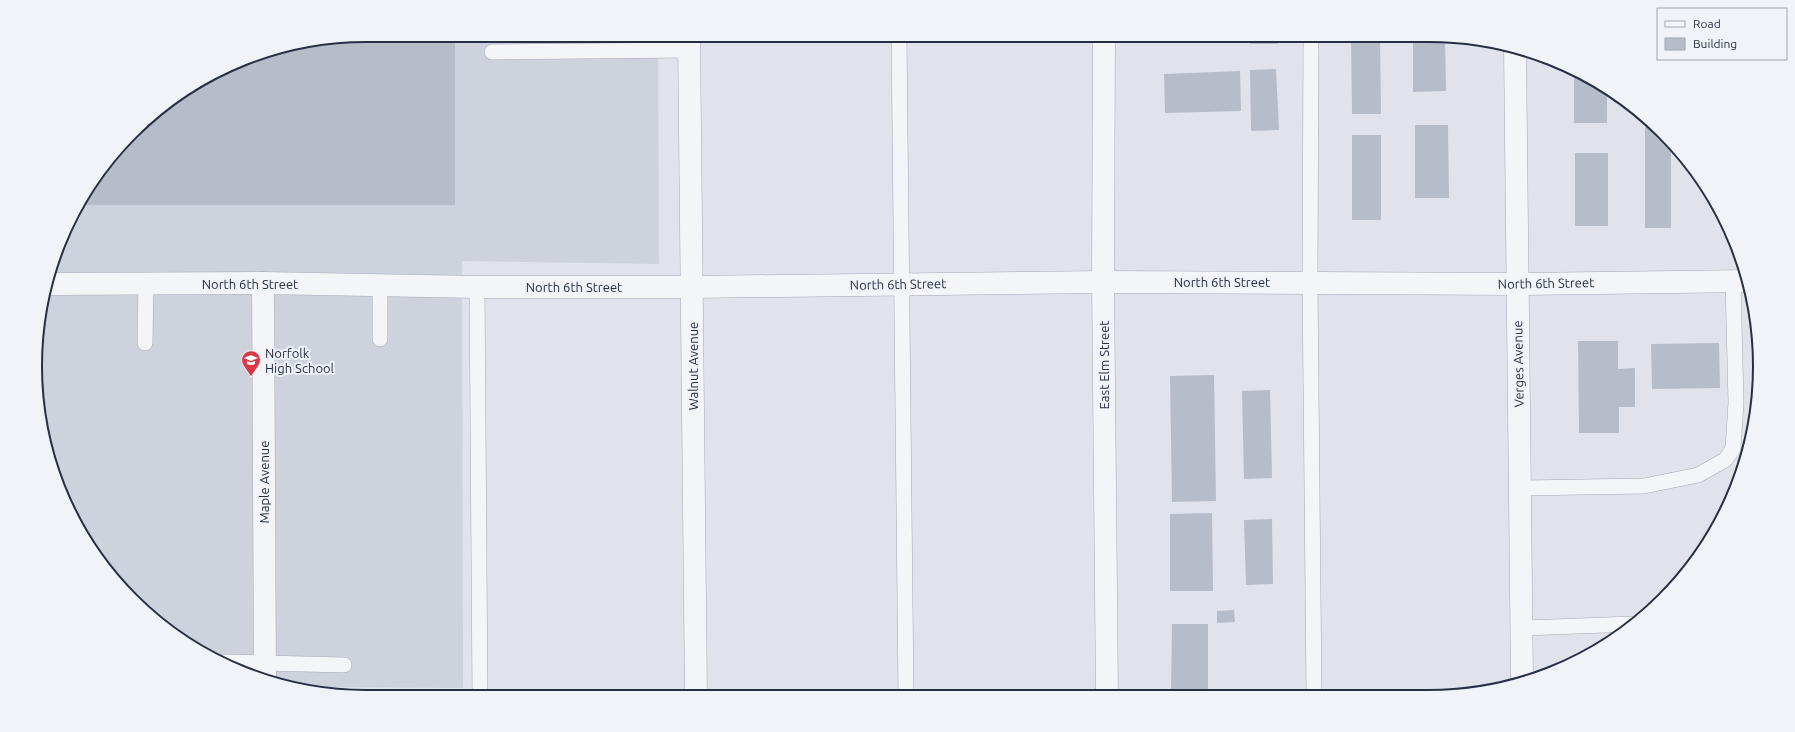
<svg xmlns="http://www.w3.org/2000/svg" width="1795" height="732" font-family="Ubuntu,sans-serif">
<rect width="100%" height="100%" fill="#e0e3eb"/>
<polygon fill="#ced2dd" points="366,35 658,35 659,264 462,261 463,688 304,687 260,680 165,629 91,550 60,492 41,431 38,323 53,259 79,201 148,117 201,79 259,53"/>
<g fill="#b7bcc9">
<polygon points="366,35 455,35 455,205 78,205 148,117 201,79 259,53"/>
<rect x="1250" y="35" width="28" height="9"/>
<polygon points="1351,35 1380,35 1381,114 1352,114"/>
<polygon points="1413,35 1445,38 1446,91 1413,92"/>
<polygon points="1276,69 1279,130 1251,131 1250,70"/>
<polygon points="1574,70 1594,79 1607,89 1607,123 1574,123"/>
<polygon points="1240,71 1241,111 1165,113 1164,74"/>
<polygon points="1645,115 1671,143 1671,228 1645,228"/>
<polygon points="1415,125 1448,125 1449,198 1415,198"/>
<rect x="1352" y="135" width="29" height="85"/>
<rect x="1575" y="153" width="33" height="73"/>
<polygon points="1578,341 1618,341 1618,369 1635,368 1635,407 1619,407 1619,433 1579,433"/>
<polygon points="1719,343 1720,388 1652,389 1651,344"/>
<polygon points="1214,375 1216,501 1172,502 1170,376"/>
<polygon points="1270,390 1272,478 1244,479 1242,391"/>
<polygon points="1212,513 1213,591 1170,591 1170,514"/>
<polygon points="1272,519 1273,584 1246,585 1244,520"/>
<polygon points="1234,610 1235,622 1217,623 1217,611"/>
<polygon points="1172,624 1208,624 1208,693 1171,693"/>
</g>
<g fill="none" stroke-linecap="round" stroke-linejoin="round">
<defs>
<g id="service">
<polyline points="899,35 906,696"/>
<polyline points="1311,35 1310,283 1314,695"/>
<polyline points="492,52 689,50"/>
<polyline points="477,287 480,697"/>
<polyline points="380,339 380,285"/>
<polyline points="145,343 146,284"/>
<polyline points="1519,488 1644,486 1698,475 1725,460 1733,449 1736,403 1733,281"/>
<polyline points="1521,628 1633,624"/>
<polyline points="226,662 344,665"/>
</g>
<g id="minor">
<polyline points="689,35 696,696"/>
<polyline points="1515,49 1522,679"/>
<polyline points="263,283 265,680"/>
<polyline points="47,284 263,283 477,287 692,287 1103,282 1517,284 1749,281"/>
</g>
<polyline id="tertiary" points="1104,35 1103,282 1107,695"/>
</defs>
<use href="#service" stroke="#a5a9b6" stroke-width="16"/>
<use href="#minor" stroke="#a5a9b6" stroke-width="23"/>
<use href="#tertiary" stroke="#a5a9b6" stroke-width="23"/>
<use href="#service" stroke="#f4f5f8" stroke-width="15"/>
<use href="#minor" stroke="#f4f5f8" stroke-width="22"/>
<use href="#tertiary" stroke="#f4f5f8" stroke-width="22"/>
</g>
<defs>
<symbol id="school-pin" viewBox="-11 -11 22 30"><path d="M0 17L-7.5 6A9.5 9.5 0 1 1 7.5 6Z" fill="#db3a44" stroke="#f0f3f8"/><path d="M0-5L7-2L0 1L-7-2ZM-4 1L0 2.5L4 1V4Q0 6-4 4Z" fill="#fff"/></symbol>
</defs>
<g fill-rule="evenodd">
<use href="#school-pin" x="240" y="349" width="22" height="30"/>
</g>
<g text-anchor="middle" dominant-baseline="central" stroke-width="4" stroke-linejoin="round" paint-order="stroke">
<g font-size="13" fill="#272f44" stroke="#f0f3f8">
<text x="1222" y="282">North 6th Street</text>
<text transform="translate(1546 283) rotate(-1)">North 6th Street</text>
<text x="250" y="284">North 6th Street</text>
<text transform="translate(898 284) rotate(-1)">North 6th Street</text>
<text x="574" y="287">North 6th Street</text>
<text transform="translate(1518 364) rotate(-91)">Verges Avenue</text>
<text transform="translate(1104 365) rotate(-90)">East Elm Street</text>
<text transform="translate(693 366) rotate(-90)">Walnut Avenue</text>
<text transform="translate(264 482) rotate(-90)">Maple Avenue</text>
</g>
<g font-size="13" fill="#272f44" stroke="#f0f3f8" text-anchor="start">
<text x="265" y="353">Norfolk<tspan x="265" dy="15">High School</tspan></text>
</g>
</g>
<path d="M0 0H1795V732H0ZM366 42H1429A324 324 0 0 1 1753 366V366A324 324 0 0 1 1429 690H366A324 324 0 0 1 42 366V366A324 324 0 0 1 366 42Z" fill="#f0f3f8" fill-rule="evenodd"/>
<path fill="none" stroke="#272f44" stroke-width="2" d="M366 42H1429A324 324 0 0 1 1753 366V366A324 324 0 0 1 1429 690H366A324 324 0 0 1 42 366V366A324 324 0 0 1 366 42Z"/>
<rect x="1657" y="8" width="130" height="52" fill="#f0f3f8" stroke="#a0a5b0"/>
<rect x="1665" y="21" width="20" height="6" fill="#f4f5f8" stroke="#a0a5b0"/>
<text x="1693" y="28" font-size="12" fill="#272f44">Road</text>
<rect x="1665" y="38" width="20" height="12" fill="#b7bcc9" stroke="#a0a5b0"/>
<text x="1693" y="48" font-size="12" fill="#272f44">Building</text>
</svg>
